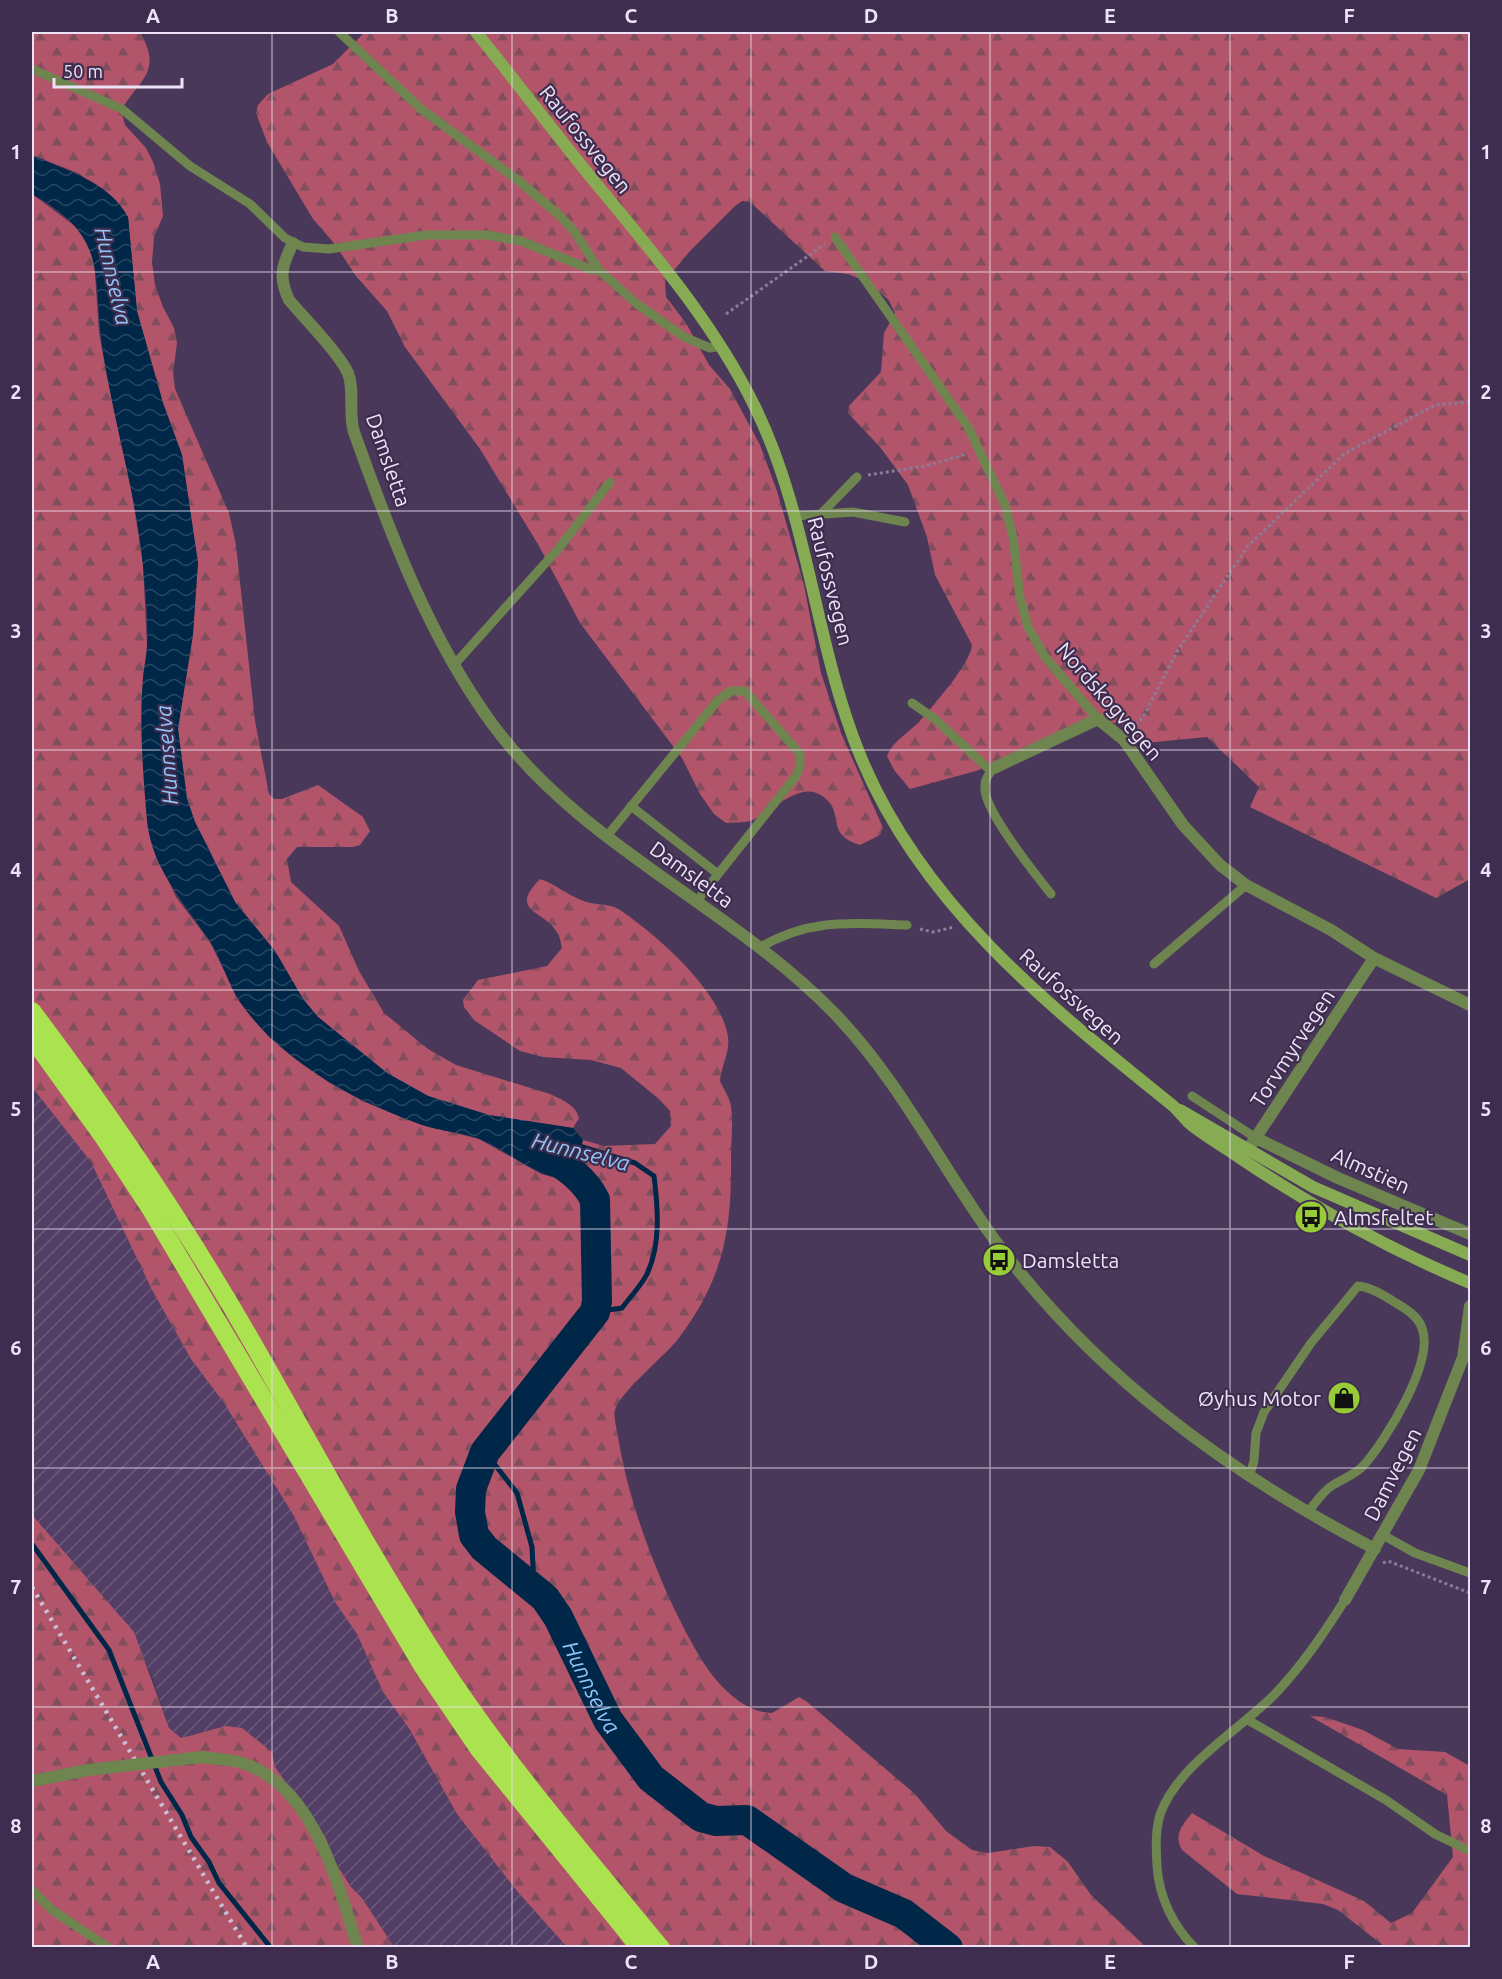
<svg xmlns="http://www.w3.org/2000/svg" width="1502" height="1979" font-family="Ubuntu,sans-serif">
<defs>
<pattern id="industrial-furrows" width="10" height="10" patternUnits="userSpaceOnUse" patternTransform="scale(1.5)"><rect width="10" height="10" fill="#533e66"/><path d="M-1 1l2-2M0 10L10 0M9 11l2-2" fill="none" stroke="#6c5a7d"/></pattern>
<pattern id="forest-firs" width="22" height="20" patternUnits="userSpaceOnUse" patternTransform="scale(1.5)"><rect width="22" height="20" fill="#b2556a"/><path d="M5 1l3.5 6h-7zM16 11l3.5 6h-7z" fill="#824d5c"/></pattern>
<pattern id="water-waves" width="16" height="10" patternUnits="userSpaceOnUse" patternTransform="scale(1.5)"><rect width="16" height="10" fill="#002747"/><path d="M0 5q4-4 8 0t8 0" fill="none" stroke="#264662"/></pattern>
</defs>
<rect width="100%" height="100%" fill="#493859"/>
<polygon fill="url(#industrial-furrows)" points="32,1087 91,1162 152,1290 191,1359 224,1403 294,1516 335,1602 357,1634 383,1692 410,1730 457,1814 517,1891 567,1947 394,1947 362,1898 351,1887 334,1860 326,1838 275,1767 272,1752 203,1731 181,1738 169,1728 152,1675 144,1661 32,1515"/>
<g fill="url(#forest-firs)">
<path d="M32,32H140C162,71 142,77 121,110L125,125L146,148L153,162L160,184L163,216L154,237L152,262L155,285L163,307L174,328L177,343L173,373L175,389L229,513L236,545L255,721L269,794L274,799H282L318,785L363,817L370,831L360,845L353,847H297L287,859L291,882L339,926L359,971L384,1013L428,1049L456,1065L550,1094C562,1100 576,1105 579,1118L573,1128L489,1115L428,1096L387,1073L318,1017L303,999L275,951L235,902L195,822L187,799L178,729L198,563L182,455L163,403L137,311L128,217L80,174L32,155Z"/>
<path d="M365,32H1470V879L1436,898L1250,807L1259,787L1207,737L1145,743L1120,724L1104,721L994,766L910,789L894,770L887,756C892,742 908,733 919,722C932,707 971,663 972,645L935,575L927,537L908,485L880,447L848,413L849,406L881,372L884,333L895,313L888,299L863,280L848,274L825,271L750,202L742,201L735,206L690,251L665,281L666,297L686,323L709,365L730,389L760,445L777,491L804,585L821,673L841,733L883,828L880,835L860,845C826,835 843,814 827,800C801,775 775,813 750,821C743,823 734,822 726,823L714,814L700,794L682,758L580,623L539,546L480,449L405,347L387,311L356,276L334,243L313,219L267,142L256,113L258,105L268,94L333,64Z"/>
<path d="M32,194L75,226L85,238L94,260L99,332L106,372L128,467L143,564L147,646L143,678L148,823L153,847L176,897L210,942L239,1001L270,1038L328,1082L362,1101L423,1125L479,1139L541,1174L560,1179L570,1170L583,1140L604,1146L655,1144L671,1126L670,1111L659,1099L621,1068L591,1060L543,1057L520,1051L474,1020L464,1007L463,1000L478,980L547,966L562,948C561,944 560,937 558,934C545,909 507,913 540,879C555,884 566,894 581,900C593,906 608,902 620,910C657,935 721,991 728,1037C730,1053 721,1066 720,1081C723,1088 728,1095 730,1102C734,1117 731,1140 731,1156C732,1230 724,1278 678,1339C665,1356 620,1392 615,1410C613,1417 617,1429 618,1436C628,1505 664,1597 700,1657C714,1681 742,1713 772,1713L799,1697L806,1701L915,1794L946,1831L972,1850L988,1853L1034,1846L1050,1847L1068,1862L1091,1895L1146,1947H567L517,1891L457,1814L410,1730L383,1692L357,1634L335,1602L294,1516L224,1403L191,1359L152,1290L91,1162L32,1087Z"/>
<polygon points="32,1515 134,1632 169,1728 181,1738 226,1726 242,1728 272,1752 275,1767 326,1838 334,1860 351,1887 362,1898 394,1947 32,1947"/>
<path d="M1310,1716L1325,1717L1363,1730L1398,1749L1445,1752L1470,1766V1947H1385L1338,1910L1323,1904L1237,1894L1182,1850C1173,1835 1183,1824 1192,1813L1264,1856L1364,1901L1391,1923L1412,1913L1453,1857L1447,1795Z"/>
</g>
<path fill="url(#water-waves)" d="M32,155C66,171 109,181 128,217L137,311L163,403L182,455L198,563L193,635L178,729L187,799L195,822L235,902L275,951L303,999L318,1017L387,1073L428,1096L489,1115L573,1128L583,1140C580,1155 571,1169 560,1179C529,1172 506,1149 477,1138C459,1132 440,1131 422,1125C355,1101 281,1062 240,1002C227,983 222,959 209,940C184,902 152,869 147,821C143,774 139,724 143,678C144,667 147,657 147,647C149,621 145,592 143,566C136,494 114,424 103,352C91,275 112,239 32,194Z"/>
<g fill="none" stroke-linecap="round" stroke-linejoin="round">
<g stroke="#002747" stroke-width="5">
<path d="M576,1145L635,1163L654,1176C658,1208 661,1244 647,1274C641,1286 630,1297 622,1308L595,1312"/>
<polyline points="485,1452 517,1493 532,1547 534,1586"/>
<polyline points="32,1544 109,1650 161,1782 182,1815 191,1837 209,1862 219,1883 271,1948"/>
</g>
<path stroke="#002747" stroke-width="30" id="s1" d="M537,1148C559,1163 583,1175 595,1200L597,1301L595,1312L485,1452L471,1489L470,1512L474,1535L484,1548L545,1598L558,1617L608,1720L651,1778L701,1817L716,1821L747,1820L844,1888L904,1914L948,1948"/>
<g stroke="#8a7c98" stroke-width="3" stroke-dasharray="3 3" stroke-linecap="butt">
<polyline points="726,314 825,244"/>
<polyline points="868,475 926,466 967,454"/>
<polyline points="1132,730 1143,717 1178,650 1247,547 1344,454 1435,405 1470,402"/>
<polyline points="920,929 933,932 954,927"/>
<polyline points="1383,1563 1388,1561 1470,1593"/>
</g>
<g stroke="#6e854f" stroke-width="9">
<polyline points="339,32 421,109 519,181 560,216 574,231 599,270 637,304 684,337 710,348 721,346"/>
<polyline points="32,69 122,109 190,166 250,204 285,238 303,247 329,249 426,235 487,235 521,241 592,270 599,270"/>
<polyline points="835,237 968,427 1005,505 1013,537 1020,598 1028,627 1045,657 1098,719"/>
<polyline points="820,515 857,477"/>
<polyline points="795,516 853,512 905,522"/>
<polyline points="454,665 559,548 610,482"/>
<polyline points="912,703 935,719 991,771"/>
<path d="M994,768C989,773 984,781 985,789C985,812 1036,875 1051,894"/>
<polyline points="631,806 718,874"/>
<polyline points="607,836 718,700 731,691 745,691 800,754 800,765 796,776 696,902"/>
<path d="M759,948C809,918 851,923 907,925"/>
<polyline points="1154,964 1246,885"/>
<polyline points="1192,1096 1256,1138"/>
<path d="M1249,1477L1254,1461L1256,1433L1264,1412L1311,1343L1358,1286C1371,1287 1385,1296 1396,1303C1406,1309 1418,1316 1422,1328C1435,1361 1386,1440 1364,1465C1355,1475 1344,1478 1333,1485C1323,1491 1316,1502 1308,1512"/>
<polyline points="1383,1535 1415,1553 1470,1573"/>
<polyline points="1248,1720 1386,1800 1435,1834 1470,1851"/>
<polyline points="32,1890 52,1910 109,1948"/>
<path d="M1195,1948C1173,1926 1159,1897 1157,1866C1156,1848 1155,1829 1161,1812C1179,1765 1239,1730 1274,1695C1302,1666 1324,1633 1345,1600"/>
</g>
<g stroke="#6e854f" stroke-width="12">
<path d="M293,243C282,265 278,277 289,300C305,319 338,352 348,373C355,391 348,414 354,432C390,533 429,638 493,725C584,848 733,907 837,1016C900,1082 941,1166 994,1239C1094,1375 1227,1472 1375,1549"/>
<polyline points="994,768 1098,719 1124,740 1183,825 1220,865 1246,885 1331,930 1374,958 1470,1005"/>
<polyline points="1256,1138 1338,1178 1470,1234"/>
<polyline points="1243,1157 1374,958"/>
<polyline points="1463,1358 1470,1306"/>
<polyline points="1345,1600 1419,1470 1462,1360 1470,1348"/>
<path d="M202,1757C214,1759 227,1759 239,1762C313,1782 338,1884 358,1948"/>
<polyline points="32,1781 88,1770"/>
</g>
<g stroke="#87ab52" stroke-width="12">
<path d="M476,32C514,79 551,128 589,175C649,248 712,320 754,405C809,516 814,642 860,755C921,905 1049,1006 1172,1105C1178,1110 1183,1117 1189,1123C1203,1135 1221,1145 1237,1156C1311,1206 1388,1249 1470,1283"/>
<polyline points="1180,1110 1313,1187 1470,1255"/>
</g>
<g stroke="#abe24f" stroke-width="18">
<path d="M32,1011C113,1118 188,1230 255,1347C315,1452 372,1558 438,1660C504,1762 584,1854 661,1948"/>
<polyline points="32,1038 104,1138 150,1208 423,1667 478,1748 640,1948"/>
</g>
<polyline stroke="#cabfd6" stroke-width="4.5" stroke-dasharray="3 6" stroke-linecap="butt" points="32,1587 247,1948"/>
<polyline stroke="#6e854f" stroke-width="12" points="88,1770 202,1757"/>
</g>
<path fill="none" stroke="#ede3f8" stroke-width="1.5" stroke-opacity="0.55" d="M272,32V1948M512,32V1948M751,32V1948M990,32V1948M1230,32V1948M32,272H1470M32,511H1470M32,750H1470M32,990H1470M32,1229H1470M32,1468H1470M32,1707H1470"/>
<defs>
<symbol id="bus-disc" viewBox="-11 -11 22 22"><circle r="9.5" fill="#97cc38" stroke="#3e2d4e"/><path d="M-5-6H5V4H4V6H2V4H-2V6H-4V4H-5ZM-3.5-4V0h7V-4ZM-3.5 1.2v1.5H-2V1.2ZM2 1.2v1.5H3.5V1.2Z" fill="#111"/></symbol>
<symbol id="shop-disc" viewBox="-11 -11 22 22"><circle r="9.5" fill="#97cc38" stroke="#3e2d4e"/><path d="M-5-2.5h2.3a2.7 3.5 0 0 1 5.4 0H5L5.5 6h-11ZM-1.5-2.5h3a1.5 2.3 0 0 0-3 0Z" fill="#111"/></symbol>
</defs>
<g fill-rule="evenodd">
<use href="#bus-disc" x="1292" y="1198" width="38" height="38"/>
<use href="#bus-disc" x="980" y="1241" width="38" height="38"/>
<use href="#shop-disc" x="1325" y="1379" width="38" height="38"/>
</g>
<g text-anchor="middle" dominant-baseline="central" stroke-width="4.5" stroke-linejoin="round" paint-order="stroke">
<g font-size="21" fill="#ede3f8" stroke="#3e2d4e">
<text transform="translate(586 139) rotate(51)">Raufossvegen</text>
<text transform="translate(389 460) rotate(71)">Damsletta</text>
<text transform="translate(831 581) rotate(76)">Raufossvegen</text>
<text transform="translate(1110 701) rotate(49)">Nordskogvegen</text>
<text transform="translate(692 874) rotate(36)">Damsletta</text>
<text transform="translate(1072 996) rotate(42)">Raufossvegen</text>
<text transform="translate(1292 1048) rotate(-57)">Torvmyrvegen</text>
<text transform="translate(1371 1170) rotate(24)">Almstien</text>
<text transform="translate(1392 1474) rotate(-63)">Damvegen</text>
</g>
<g font-size="21" fill="#ede3f8" stroke="#3e2d4e" text-anchor="start">
<text x="1334" y="1217">Almsfeltet</text>
<text x="1022" y="1260">Damsletta</text>
<text x="1321" y="1398" text-anchor="end">Øyhus Motor</text>
</g>
<g font-size="22" font-style="italic" fill="#90c6f8" stroke="#3e2d4e">
<text transform="translate(114 276) rotate(77)">Hunnselva</text>
<text transform="translate(166 755) rotate(-94)">Hunnselva</text>
<text transform="translate(581 1151) rotate(14)">Hunnselva</text>
<text stroke="none"><textPath href="#s1" startOffset="651">Hunnselva</textPath></text>
</g>
</g>
<rect width="1502" height="1979" fill="none" stroke="#3e2d4e" stroke-width="66"/>
<path d="M54 78v9h128v-9" fill="none" stroke="#ede3f8" stroke-width="3"/>
<text x="63" y="78" font-size="18" fill="#ede3f8" stroke="#3e2d4e" stroke-width="4.5" paint-order="stroke">50 m</text>
<rect x="33" y="33" width="1436" height="1913" fill="none" stroke="#ede3f8" stroke-width="2"/>
<g font-size="20" text-anchor="middle" font-weight="bold" fill="#ede3f8">
<text x="153" y="23">A</text>
<text x="392" y="23">B</text>
<text x="631" y="23">C</text>
<text x="871" y="23">D</text>
<text x="1110" y="23">E</text>
<text x="1349" y="23">F</text>
<text x="16" y="159">1</text>
<text x="1486" y="159">1</text>
<text x="16" y="399">2</text>
<text x="1486" y="399">2</text>
<text x="16" y="638">3</text>
<text x="1486" y="638">3</text>
<text x="16" y="877">4</text>
<text x="1486" y="877">4</text>
<text x="16" y="1116">5</text>
<text x="1486" y="1116">5</text>
<text x="16" y="1355">6</text>
<text x="1486" y="1355">6</text>
<text x="16" y="1594">7</text>
<text x="1486" y="1594">7</text>
<text x="16" y="1833">8</text>
<text x="1486" y="1833">8</text>
<text x="153" y="1969">A</text>
<text x="392" y="1969">B</text>
<text x="631" y="1969">C</text>
<text x="871" y="1969">D</text>
<text x="1110" y="1969">E</text>
<text x="1349" y="1969">F</text>
</g>
</svg>
